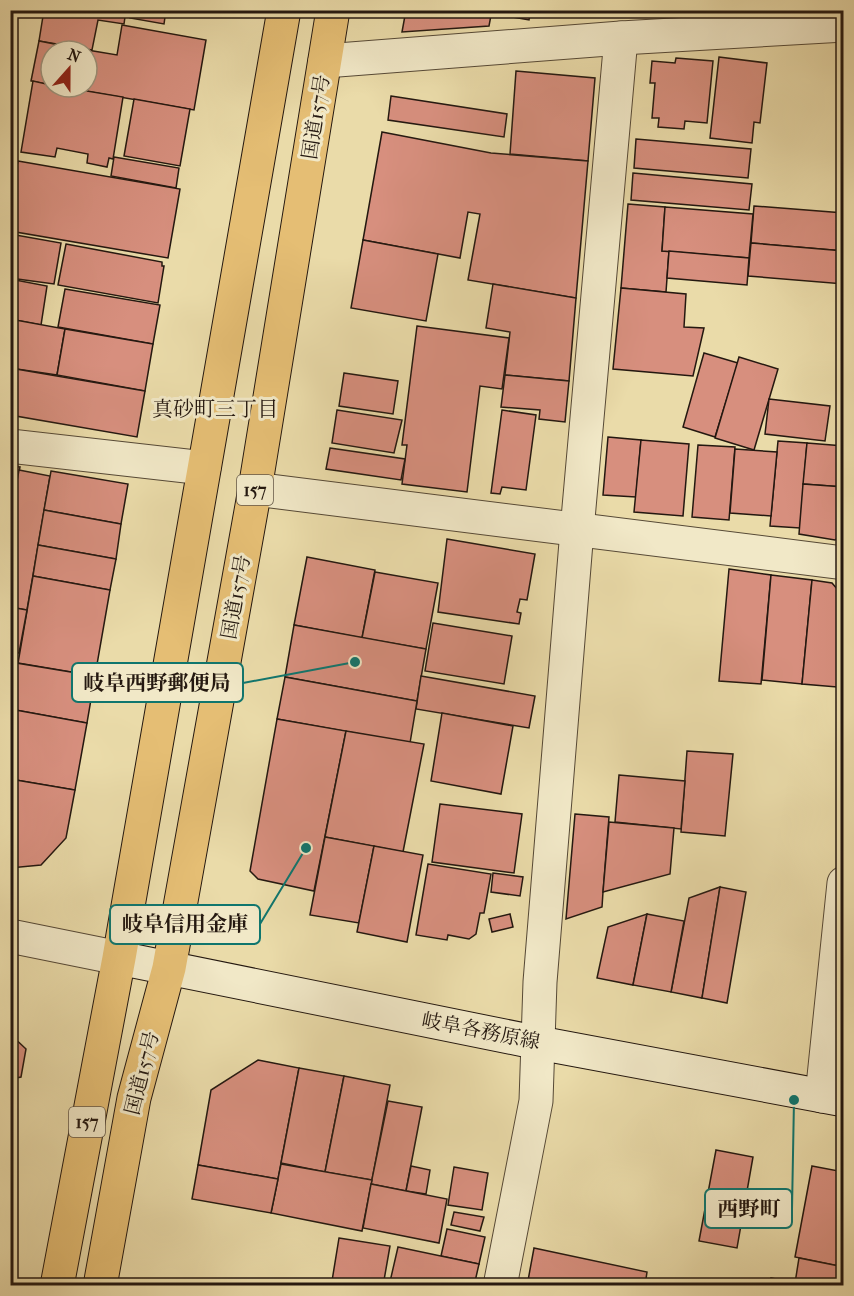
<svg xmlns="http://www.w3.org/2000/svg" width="854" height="1296" font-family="'IM FELL French Canon','Noto Serif JP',serif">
<rect width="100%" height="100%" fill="#eadba9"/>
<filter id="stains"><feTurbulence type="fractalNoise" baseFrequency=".00333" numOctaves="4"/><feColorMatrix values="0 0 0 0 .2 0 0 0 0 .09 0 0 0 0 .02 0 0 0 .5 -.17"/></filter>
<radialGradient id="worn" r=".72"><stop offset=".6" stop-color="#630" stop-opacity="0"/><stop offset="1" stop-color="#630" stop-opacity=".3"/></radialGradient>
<g fill="#d78f7e" stroke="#241810" stroke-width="1.5">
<polygon points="44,10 126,10 124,24 98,20 92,50 39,41"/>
<polygon points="132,10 166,10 164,24 130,18"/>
<polygon points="406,10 492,10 489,26 402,32"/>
<polygon points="492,10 531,10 529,20 491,13"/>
<polygon points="122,25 206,40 194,110 68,88 87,87 87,51 75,51 75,48 117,55"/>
<polygon points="39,41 75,48 75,51 51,51 51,85 31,81"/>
<polygon points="719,57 767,63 760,123 754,122 752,143 710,138"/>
<polygon points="676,58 713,61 707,123 685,121 684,129 658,127 659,118 652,118 655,83 650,83 652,61 675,63"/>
<polygon points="516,71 595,78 588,161 510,154"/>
<polygon points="33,81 51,85 51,87 63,87 123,97 113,159 109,158 107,167 87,163 88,154 57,148 55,157 21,152"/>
<polygon points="391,96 507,114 504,137 388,120"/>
<polygon points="134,99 190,109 180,166 124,156"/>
<polygon points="382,132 491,153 588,161 576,298 468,280 480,214 468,212 460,258 363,240"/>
<polygon points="636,139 751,149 748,178 634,168"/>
<polygon points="114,157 179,168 176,188 111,176"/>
<polygon points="18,161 180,189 168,258 10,231 10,202"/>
<polygon points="633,173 752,184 749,210 631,200"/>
<polygon points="628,204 665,207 662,251 669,251 666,292 621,288"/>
<polygon points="754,206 844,213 844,251 751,243"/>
<polygon points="665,207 753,214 749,258 662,251"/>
<polygon points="10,234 61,243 54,284 10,278"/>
<polygon points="363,240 438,254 426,321 351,308"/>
<polygon points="751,243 844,251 844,284 748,276"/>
<polygon points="66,244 162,262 162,266 164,266 158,303 58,285"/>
<polygon points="669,251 749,258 747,285 667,278"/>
<polygon points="10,279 47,286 41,325 10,319"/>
<polygon points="493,284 576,298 569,381 505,375 510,332 486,328"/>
<polygon points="621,288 686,294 684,327 704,328 693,376 613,369"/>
<polygon points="65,289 160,305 153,344 58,327"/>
<polygon points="10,319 65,329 57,375 10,368"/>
<polygon points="417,326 509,338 502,389 480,386 467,492 402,484 407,445 402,445"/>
<polygon points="65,329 153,344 145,391 57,375"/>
<polygon points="704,353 738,363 715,437 683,427"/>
<polygon points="739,357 778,369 754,450 715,438"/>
<polygon points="10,368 145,391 137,437 10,415"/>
<polygon points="344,373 398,381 393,414 339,406"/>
<polygon points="505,375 569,381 565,422 539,419 540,410 501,407"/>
<polygon points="769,399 830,406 825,441 765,434"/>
<polygon points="337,410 402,420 394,453 332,443"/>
<polygon points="502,410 536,415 526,490 502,487 500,494 491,493"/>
<polygon points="608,437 641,440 636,497 603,495"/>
<polygon points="641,440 689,444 683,516 634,512"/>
<polygon points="778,441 807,443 800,528 770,526"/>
<polygon points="807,443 844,446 844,487 803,484"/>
<polygon points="698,445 735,447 729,520 692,517"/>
<polygon points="330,448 405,459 401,480 326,469"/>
<polygon points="735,449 777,452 771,516 730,513"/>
<polygon points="10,466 20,467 10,519"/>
<polygon points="19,470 50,476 27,610 10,607 10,519"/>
<polygon points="51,471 128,484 121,524 44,510"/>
<polygon points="803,484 844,487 844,532 835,540 799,534"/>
<polygon points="44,510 121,524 116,559 38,545"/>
<polygon points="447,539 535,554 527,600 520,599 517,612 521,613 519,624 438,612"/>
<polygon points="38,545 116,559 110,590 33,576"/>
<polygon points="307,557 375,570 362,638 294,625"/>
<polygon points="729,569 771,575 761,684 719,681"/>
<polygon points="375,572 438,583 426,649 362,638"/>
<polygon points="771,575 812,580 802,684 762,680"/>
<polygon points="33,576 110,590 95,676 18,663"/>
<polygon points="812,580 832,583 844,597 837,687 802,684"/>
<polygon points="10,607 27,610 19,653 10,651"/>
<polygon points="433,623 512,636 504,684 425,671"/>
<polygon points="294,625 426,649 417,701 285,677"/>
<polygon points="10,662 95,676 87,723 10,709"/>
<polygon points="421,676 535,696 529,728 416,709"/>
<polygon points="285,677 417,701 410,743 277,719"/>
<polygon points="10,709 87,723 75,790 10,779"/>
<polygon points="442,713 513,726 501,794 431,781"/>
<polygon points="277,719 346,731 314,891 258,879 250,871"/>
<polygon points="346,731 424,744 403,852 325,837"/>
<polygon points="687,751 733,754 725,836 681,832"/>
<polygon points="619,775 685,781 681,829 615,822"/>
<polygon points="10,779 75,790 66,838 41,865 10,868"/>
<polygon points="440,804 522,814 514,873 432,862"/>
<polygon points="575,814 609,817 603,892 602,907 566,919"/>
<polygon points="609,822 674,828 670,874 603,892"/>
<polygon points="325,837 374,846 359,923 310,915"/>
<polygon points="374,846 423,855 407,942 357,932"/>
<polygon points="428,864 491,874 484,913 480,913 476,934 469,939 448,935 447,940 416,935"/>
<polygon points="493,873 523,877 520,896 491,892"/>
<polygon points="720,887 702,998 671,992 689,898"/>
<polygon points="720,887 746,892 727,1003 702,998"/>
<polygon points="510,914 513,927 492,932 489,919"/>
<polygon points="647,914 633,985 597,978 608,927"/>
<polygon points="647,914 684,921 671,992 633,985"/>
<polygon points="10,1034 26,1049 21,1077 10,1079"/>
<polygon points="258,1060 299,1068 278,1179 198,1165 211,1090"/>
<polygon points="299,1068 344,1076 325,1172 281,1163"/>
<polygon points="344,1076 390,1085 372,1180 325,1172"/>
<polygon points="388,1101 422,1107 406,1191 371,1184"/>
<polygon points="716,1150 753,1157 737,1248 699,1241"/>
<polygon points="281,1164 372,1180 362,1231 271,1213"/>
<polygon points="198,1165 278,1179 271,1213 192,1199"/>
<polygon points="411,1166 430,1170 426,1194 406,1191"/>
<polygon points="812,1166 844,1172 844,1267 795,1257"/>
<polygon points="454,1167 488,1173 482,1210 448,1205"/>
<polygon points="371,1184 447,1199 439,1243 363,1228"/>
<polygon points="454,1212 484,1217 480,1231 451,1225"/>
<polygon points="447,1229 485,1237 479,1264 441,1256"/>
<polygon points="339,1238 390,1246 383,1286 357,1286 332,1281"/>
<polygon points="398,1247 479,1264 474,1286 389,1286"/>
<polygon points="534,1248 647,1272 646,1279 679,1286 527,1286"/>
<polygon points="799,1258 844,1267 844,1286 769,1286 771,1278 795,1283"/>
</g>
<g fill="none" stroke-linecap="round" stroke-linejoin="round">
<defs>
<g id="minor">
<polyline points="325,61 621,38 844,25"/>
<polyline points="10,446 204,468"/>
<polyline points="255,489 844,563"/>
<polyline points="822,1096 844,883"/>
<polyline points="500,1286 536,1101 540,982 577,530 621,38"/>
</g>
<polyline id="tertiary" points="10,936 119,958"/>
<polyline id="secondary" points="119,958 539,1043 844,1100"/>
<g id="trunk">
<polyline points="57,1286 119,958 284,10"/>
<polyline points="100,1286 134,1098 169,968 255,489 333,10"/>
</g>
</defs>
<use href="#minor" stroke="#564936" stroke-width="35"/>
<use href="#tertiary" stroke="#564936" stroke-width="35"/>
<use href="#secondary" stroke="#241810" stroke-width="35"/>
<use href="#trunk" stroke="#241810" stroke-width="35"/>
<use href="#minor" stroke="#f1e8c7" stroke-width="33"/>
<use href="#tertiary" stroke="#f1e8c7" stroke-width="33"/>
<use href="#secondary" stroke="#f1e8c7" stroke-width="33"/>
<use href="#trunk" stroke="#e5be74" stroke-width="33"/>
</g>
<g text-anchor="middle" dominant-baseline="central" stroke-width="6" stroke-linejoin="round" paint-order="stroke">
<g fill="#f1e8c7" stroke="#625647" stroke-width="1.5">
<rect x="237" y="475" width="36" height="30" rx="4.5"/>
<rect x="69" y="1107" width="36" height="30" rx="4.5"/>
</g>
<g font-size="18" font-weight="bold" fill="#241810">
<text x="255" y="490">157</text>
<text x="87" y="1122">157</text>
</g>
<g font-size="20" fill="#241810" stroke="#f1e8c7">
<text transform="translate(316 117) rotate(-81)">国道157号</text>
<text transform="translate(236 597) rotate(-80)">国道157号</text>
<text transform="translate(481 1031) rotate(11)">岐阜各務原線</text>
<text transform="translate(142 1073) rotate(-76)">国道157号</text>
</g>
<g font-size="21" fill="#241810" stroke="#f1e8c7">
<text x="215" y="409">真砂町三丁目</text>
</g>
</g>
<path fill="none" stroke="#0f766e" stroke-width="2" d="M355 662L243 683M306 848L260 924M794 1100L792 1209"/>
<g fill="#0f766e" stroke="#f1e8c7" stroke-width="2">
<circle cx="355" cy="662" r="6"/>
<circle cx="306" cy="848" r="6"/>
<circle cx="794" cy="1100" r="6"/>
</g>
<g fill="#f1e8c7" stroke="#0f766e" stroke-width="2">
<rect x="72" y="663" width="171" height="39" rx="6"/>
<rect x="110" y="905" width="150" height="39" rx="6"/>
<rect x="705" y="1189" width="87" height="39" rx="6"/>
</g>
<g font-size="21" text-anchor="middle" font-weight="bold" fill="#241810">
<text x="157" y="690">岐阜西野郵便局</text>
<text x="185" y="931">岐阜信用金庫</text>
<text x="749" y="1216">西野町</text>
</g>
<rect width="854" height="1296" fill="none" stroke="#eadba9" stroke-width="36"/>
<rect x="12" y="12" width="830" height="1272" fill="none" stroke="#241810" stroke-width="3"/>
<rect x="18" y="18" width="818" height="1260" fill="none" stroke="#241810" stroke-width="1.5"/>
<g transform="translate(69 69) rotate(21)"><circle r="28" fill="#f1e8c7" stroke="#9f957e" stroke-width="1.5"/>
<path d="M0-4.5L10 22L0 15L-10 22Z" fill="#8f2418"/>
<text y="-9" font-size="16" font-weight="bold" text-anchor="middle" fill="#241810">N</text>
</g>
<rect width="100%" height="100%" filter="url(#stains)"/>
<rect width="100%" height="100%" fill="url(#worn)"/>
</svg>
